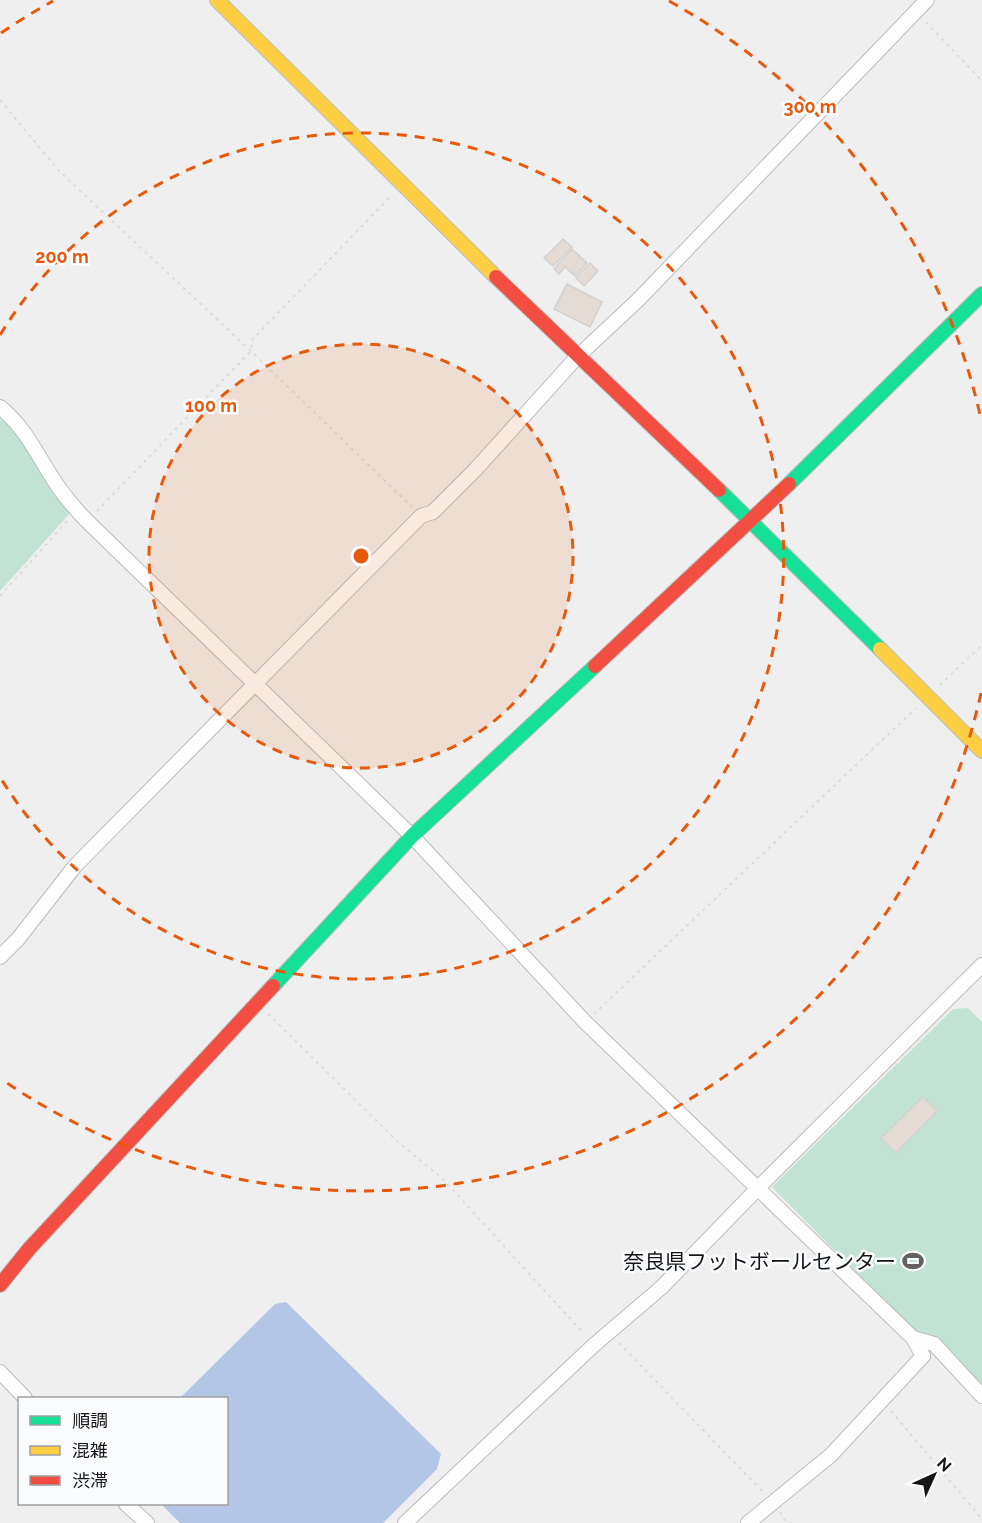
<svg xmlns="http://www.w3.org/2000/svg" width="982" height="1523" font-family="Raleway,'Noto Sans JP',sans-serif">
<rect width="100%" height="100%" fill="#efeff0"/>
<g fill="#c2e2d4">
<polygon points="0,414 10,422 71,512 0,591"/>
<polygon points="968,1008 982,1022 982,1389 917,1334 772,1187 953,1009"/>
</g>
<polygon fill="#b4c6e6" points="286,1302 441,1454 437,1469 383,1523 180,1523 161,1504 226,1504 226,1398 180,1398 275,1304"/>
<g fill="#e3dbd4" stroke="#d2d2d2" stroke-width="1.5">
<polygon points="563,239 572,247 553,266 544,258"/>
<polygon points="572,249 587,263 575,276 565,267 559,274 554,269"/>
<polygon points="590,263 598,271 584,286 576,278"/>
<polygon points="567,284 602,302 590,327 554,309"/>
<polygon points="923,1097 937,1111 896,1153 881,1138"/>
</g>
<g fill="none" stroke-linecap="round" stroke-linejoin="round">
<defs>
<g id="street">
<path d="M0,407C27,429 38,457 57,485C66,498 76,510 87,521L412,836L585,1022L913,1338L923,1356L831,1455L748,1523"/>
<polyline points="0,957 18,939 75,866 421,516 433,512 475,470 577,357 638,300 927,0"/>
<polyline points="913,1338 934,1344 982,1396"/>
<polyline points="0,1372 25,1398"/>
<polyline points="126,1504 147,1523"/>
<polyline points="405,1523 594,1345 662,1287 759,1187 982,965"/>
</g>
<g id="fast">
<polyline points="789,484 982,294"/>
<polyline points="719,490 880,649"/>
<polyline points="273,986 412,836 595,666"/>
</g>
<g id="slow">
<polyline points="217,0 496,277"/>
<polyline points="880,649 982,751"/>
</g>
<g id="jam">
<polyline points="496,277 719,490"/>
<polyline points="595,666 789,484"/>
<polyline points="0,1285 29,1249 273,986"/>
</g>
</defs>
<use href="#street" stroke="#bcbcbd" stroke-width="16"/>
<use href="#fast" stroke="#bcbcbd" stroke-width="16"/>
<use href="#slow" stroke="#bcbcbd" stroke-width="16"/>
<use href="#jam" stroke="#bcbcbd" stroke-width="16"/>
<g stroke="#dbdbdc" stroke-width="2" stroke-dasharray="3 4.5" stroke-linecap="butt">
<polyline points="926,22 982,81"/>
<polyline points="0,100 60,172 251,351 412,507"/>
<polyline points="97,511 251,351 252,340 390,197"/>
<polyline points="0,596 68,520"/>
<polyline points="940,685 982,645"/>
<polyline points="268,1014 399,1143 443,1179 584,1334"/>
<polyline points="594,1014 916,708"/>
<polyline points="619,1343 763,1492"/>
<polyline points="891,1411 982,1519"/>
<polyline points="780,1512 787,1523"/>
</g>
<use href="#street" stroke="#fdfdfd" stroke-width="14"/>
<use href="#fast" stroke="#16e098" stroke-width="14"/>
<use href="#slow" stroke="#ffcf43" stroke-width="14"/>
<use href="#jam" stroke="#f24e42" stroke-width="14"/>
</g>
<circle cx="361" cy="556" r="212" fill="#e8590c" fill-opacity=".12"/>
<g fill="none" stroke="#e8590c" stroke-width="3" stroke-dasharray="10 8">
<circle cx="361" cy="556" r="212"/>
<path d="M0 335A423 423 0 1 1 0 777"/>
<path d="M981 693A635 635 0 0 1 1 1079M1 33A635 635 0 0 1 53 1M669 1A635 635 0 0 1 981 419"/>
</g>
<defs>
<symbol id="stadium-bare" viewBox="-9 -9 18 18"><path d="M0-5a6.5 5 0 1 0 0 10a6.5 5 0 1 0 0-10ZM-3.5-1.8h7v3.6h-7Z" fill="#626263" stroke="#fbfcfe" stroke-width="2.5" paint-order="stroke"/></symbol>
</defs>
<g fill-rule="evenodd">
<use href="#stadium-bare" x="898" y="1246" width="30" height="30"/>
</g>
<g text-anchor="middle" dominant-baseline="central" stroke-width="5" stroke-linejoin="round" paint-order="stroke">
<g font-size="21" fill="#161617" stroke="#fbfcfe" text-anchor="end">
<text x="896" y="1261">奈良県フットボールセンター</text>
</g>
</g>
<circle cx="361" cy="556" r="9" fill="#e8590c" stroke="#fbfcfe" stroke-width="3"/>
<g font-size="18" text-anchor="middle" font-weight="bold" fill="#e8590c" stroke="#fbfcfe" stroke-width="5" stroke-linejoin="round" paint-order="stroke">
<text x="810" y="113">300 m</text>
<text x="62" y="263">200 m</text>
<text x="211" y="412">100 m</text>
</g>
<rect x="18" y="1397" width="210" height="108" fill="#fbfcfe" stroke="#9fa0a2" stroke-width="1.5"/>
<rect x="30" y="1416" width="30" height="9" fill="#16e098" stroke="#9fa0a2" stroke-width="1.5"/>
<text x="72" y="1427" font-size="18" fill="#161617">順調</text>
<rect x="30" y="1446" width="30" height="9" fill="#ffcf43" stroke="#9fa0a2" stroke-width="1.5"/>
<text x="72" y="1457" font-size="18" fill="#161617">混雑</text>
<rect x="30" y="1476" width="30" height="9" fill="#f24e42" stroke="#9fa0a2" stroke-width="1.5"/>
<text x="72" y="1487" font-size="18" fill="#161617">渋滞</text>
<g transform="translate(934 1475) rotate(45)" stroke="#fbfcfe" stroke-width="4.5" paint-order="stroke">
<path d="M0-4.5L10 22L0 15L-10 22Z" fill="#161617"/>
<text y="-9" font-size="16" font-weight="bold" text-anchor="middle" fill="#161617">N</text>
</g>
</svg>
